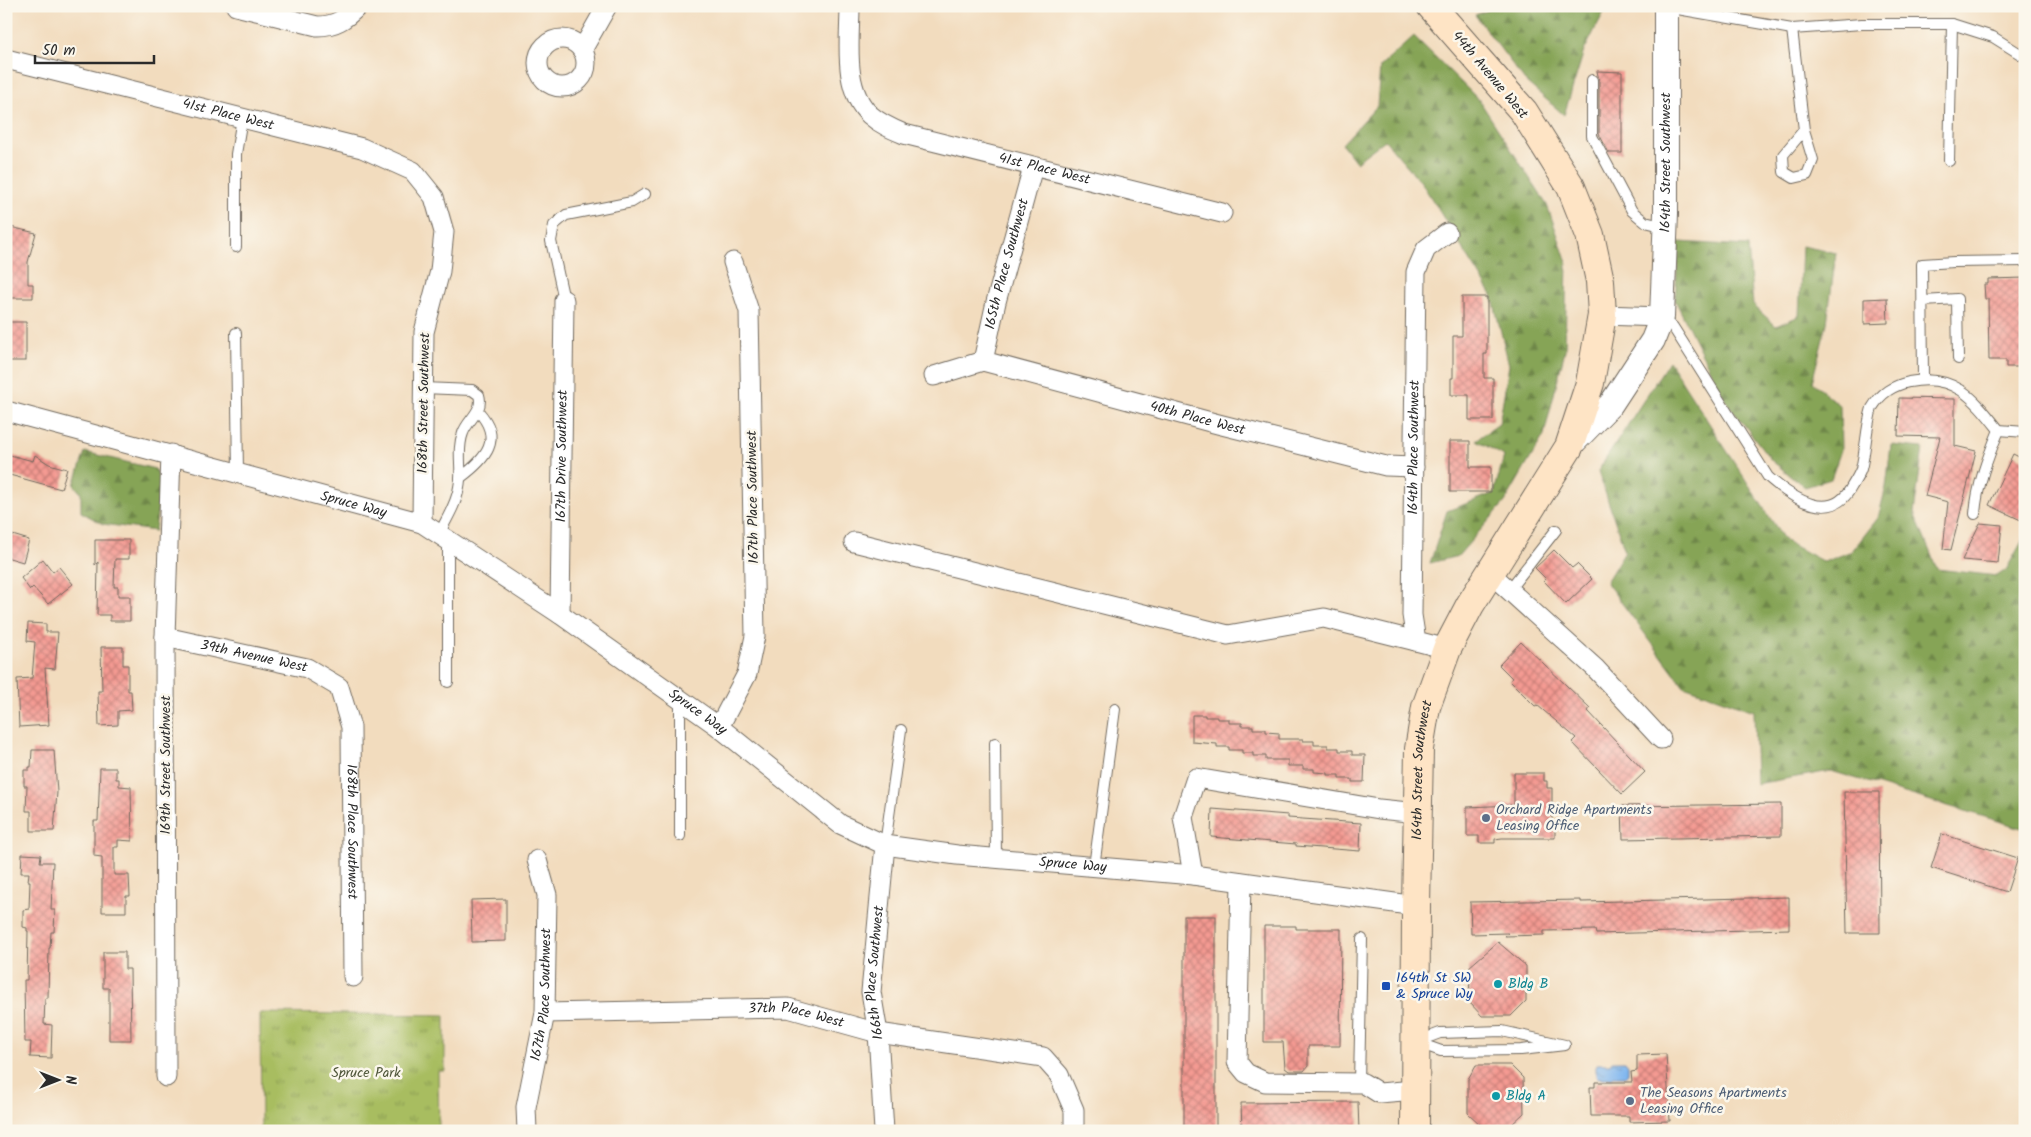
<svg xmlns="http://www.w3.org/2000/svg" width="2031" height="1137" font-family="Kalam,sans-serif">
<defs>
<pattern id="grass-tufts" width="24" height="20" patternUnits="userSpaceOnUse" patternTransform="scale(1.25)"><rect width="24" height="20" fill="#a8bd61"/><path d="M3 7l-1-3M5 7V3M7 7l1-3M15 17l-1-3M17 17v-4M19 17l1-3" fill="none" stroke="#899a50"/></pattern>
<pattern id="forest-firs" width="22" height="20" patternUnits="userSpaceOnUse" patternTransform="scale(1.25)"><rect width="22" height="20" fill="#86a457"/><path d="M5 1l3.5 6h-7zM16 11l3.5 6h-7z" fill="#6e8648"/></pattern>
<pattern id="water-ripples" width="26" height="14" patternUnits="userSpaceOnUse" patternTransform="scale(1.25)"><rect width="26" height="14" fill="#7fb6ef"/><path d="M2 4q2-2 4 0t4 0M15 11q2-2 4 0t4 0" fill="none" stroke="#6894c2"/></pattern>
<pattern id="building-cross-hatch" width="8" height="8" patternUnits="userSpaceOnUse" patternTransform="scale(1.25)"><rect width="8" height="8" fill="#f49a92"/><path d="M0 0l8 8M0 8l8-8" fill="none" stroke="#c67e77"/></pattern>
</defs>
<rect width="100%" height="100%" fill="#fbf7ec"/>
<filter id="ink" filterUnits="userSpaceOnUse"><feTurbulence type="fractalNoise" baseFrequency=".02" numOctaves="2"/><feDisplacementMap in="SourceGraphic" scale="10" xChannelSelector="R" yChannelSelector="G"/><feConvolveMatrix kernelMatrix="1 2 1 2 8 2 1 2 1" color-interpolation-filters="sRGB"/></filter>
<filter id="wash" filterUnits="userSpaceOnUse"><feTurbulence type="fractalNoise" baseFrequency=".0096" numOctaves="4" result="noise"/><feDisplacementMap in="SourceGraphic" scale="20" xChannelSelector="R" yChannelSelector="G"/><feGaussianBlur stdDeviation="1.12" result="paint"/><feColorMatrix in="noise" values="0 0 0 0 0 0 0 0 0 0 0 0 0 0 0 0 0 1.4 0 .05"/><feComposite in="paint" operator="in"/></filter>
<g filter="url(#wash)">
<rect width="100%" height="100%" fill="#f2dcbe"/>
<polygon fill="url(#grass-tufts)" stroke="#6a7446" points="260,1013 445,1015 445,1071 438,1071 439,1131 261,1131"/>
<g fill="url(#forest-firs)" stroke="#586841">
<polygon points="1499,6 1607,6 1584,51 1564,115 1525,81 1475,15"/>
<polygon points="1414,36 1479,100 1547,205 1567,262 1565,350 1544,435 1505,502 1458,556 1430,563 1447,511 1494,493 1504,456 1476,440 1499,424 1509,365 1492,295 1421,182 1385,140 1356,162 1342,144 1377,106 1380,67"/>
<polygon points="1679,242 1748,246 1753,305 1776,326 1799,316 1802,246 1836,253 1827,323 1812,382 1840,406 1841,450 1831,479 1805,487 1772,461 1725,400 1675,300"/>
<polygon points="1669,361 1785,541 1824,562 1852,551 1878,518 1886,487 1891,445 1923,448 1914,513 1937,569 1997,576 2006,570 2025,536 2025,829 1831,771 1756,784 1754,711 1684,686 1606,582 1625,551 1598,471"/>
<polygon points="85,452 155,469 161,480 155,531 103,524 81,512 81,493 74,485"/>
</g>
<polygon fill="url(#water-ripples)" stroke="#55708d" points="1612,1061 1625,1061 1628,1065 1628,1073 1625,1076 1614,1076 1611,1078 1599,1078 1596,1076 1596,1067 1598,1064 1610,1064"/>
<g id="blocks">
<g fill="url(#building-cross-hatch)">
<polygon points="1597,71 1622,72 1622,153 1609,153 1599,134 1599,80"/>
<polygon points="6,226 36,233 28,262 28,284 33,284 33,298 6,298 6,284 8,284"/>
<polygon points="2025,278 2025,367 2006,367 2006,360 1989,360 1988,299 1985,299 1984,284 1988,284 1988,279"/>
<polygon points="1462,297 1487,297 1487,354 1484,354 1484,378 1493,378 1493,420 1469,420 1469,395 1451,395 1451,378 1453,378 1453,336 1462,336"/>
<polygon points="1887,298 1888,323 1864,324 1864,299"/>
<rect x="6" y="322" width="20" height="39"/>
<polygon points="1899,398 1955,399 1955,446 1976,451 1951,550 1943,549 1948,502 1925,496 1940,437 1898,436"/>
<polygon points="1450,441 1470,441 1470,467 1491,467 1491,492 1450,492"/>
<polygon points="6,454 33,461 35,455 49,464 67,469 61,489 6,474"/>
<polygon points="2013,454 2025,460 2025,522 1989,505"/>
<polygon points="1980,523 2002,525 1998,563 1962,560"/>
<polygon points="6,533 29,540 23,562 6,557"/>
<polygon points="95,540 129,540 129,559 115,559 114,587 118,587 118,596 130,596 130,621 110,621 110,615 97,615 98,562 95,565"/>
<polygon points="1554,550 1572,568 1577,564 1592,579 1566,604 1544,581 1546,579 1535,568"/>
<polygon points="43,559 53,572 59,567 73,584 48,604 33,587 30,590 21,578"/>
<polygon points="28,623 46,624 46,632 58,632 55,669 45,668 49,725 19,727 17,679 32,678 35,642 27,641"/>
<polygon points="1521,642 1590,708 1588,711 1645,772 1622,794 1572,742 1576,738 1537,705 1535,706 1510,681 1512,678 1499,665"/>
<polygon points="101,647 123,647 123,665 128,665 128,691 131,691 132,710 118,711 118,725 99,726 98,691 102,691"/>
<polygon points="1192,715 1205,715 1205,717 1217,717 1217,719 1229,719 1229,723 1242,723 1242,726 1253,726 1253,729 1266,729 1266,732 1279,733 1279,739 1303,739 1303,741 1314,741 1314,745 1328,745 1328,748 1339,748 1339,751 1352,751 1352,755 1365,755 1364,782 1352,782 1352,779 1339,779 1339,775 1328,775 1328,773 1314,772 1314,769 1303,769 1303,766 1288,766 1288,760 1266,760 1266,756 1253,756 1253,753 1242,753 1242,750 1229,750 1229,747 1217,747 1217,744 1192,742"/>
<polygon points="32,750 54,750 57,792 54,831 31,831 31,811 26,811 27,786 24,786 24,770 29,770 29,767 31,767"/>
<polygon points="100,768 116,768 116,779 119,779 119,786 131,787 132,841 118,840 118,847 114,847 114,875 129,875 130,896 126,896 126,912 102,912 102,857 94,856 94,821 98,821"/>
<polygon points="1514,773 1544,773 1544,781 1547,781 1547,788 1552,788 1552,824 1555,824 1555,838 1502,838 1495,839 1495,843 1479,843 1479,836 1467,836 1467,807 1514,805"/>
<polygon points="1844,792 1879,792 1880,933 1847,933"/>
<polygon points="1781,804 1781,836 1623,839 1622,806"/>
<polygon points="1212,809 1288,815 1288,818 1361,823 1360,851 1296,846 1296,844 1211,837"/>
<polygon points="1942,834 2018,858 2007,892 1931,868"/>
<polygon points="22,854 41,855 40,862 53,862 51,910 55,910 54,932 51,932 50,948 49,948 48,998 45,998 44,1024 52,1025 51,1058 30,1057 31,1042 25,1042 24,980 27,980 28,931 27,931 27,928 23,927 23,910 29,909 30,881 28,881 29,873 21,873"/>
<polygon points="1789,897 1789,929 1596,934 1595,930 1544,931 1544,935 1505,936 1508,933 1471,934 1470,902 1581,900 1581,902"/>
<polygon points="506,899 506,941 472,942 471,900"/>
<rect x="1184" y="916" width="32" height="214"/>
<polygon points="1264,926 1296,926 1296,929 1341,929 1340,1046 1308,1046 1308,1066 1304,1071 1289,1071 1285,1068 1283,1042 1264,1042"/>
<polygon points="1498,942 1526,966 1526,1001 1511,1016 1482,1016 1470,1003 1469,967"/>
<polygon points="103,952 125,952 125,969 130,969 131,1040 109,1040 109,988 103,988"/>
<polygon points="1666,1054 1670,1121 1629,1122 1629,1116 1591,1116 1590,1087 1595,1087 1595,1082 1632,1082 1631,1072 1637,1071 1637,1055"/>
<polygon points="1476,1065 1510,1065 1523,1078 1524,1113 1510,1126 1482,1126 1468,1113 1468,1079"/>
<polygon points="1358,1102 1359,1131 1242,1131 1241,1103"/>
</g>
</g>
</g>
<g filter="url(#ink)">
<use href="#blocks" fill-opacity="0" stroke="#71695e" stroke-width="1"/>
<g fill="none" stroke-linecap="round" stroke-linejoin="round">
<defs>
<g id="service">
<polyline points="1666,7 1792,29 1862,24 1952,24 1993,37 2025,57"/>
<polyline points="1792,29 1804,130 1813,160 1807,175 1794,178 1784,172 1783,155 1804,130"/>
<polyline points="1592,80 1592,136 1632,211 1645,222 1666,227"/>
<polyline points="1949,161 1952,24"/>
<polyline points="236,247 236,154 242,118"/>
<polyline points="564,300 551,241 554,225 566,215 632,202 645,194"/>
<polyline points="1923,301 1957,299 1958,359"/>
<path d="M1662,317L1673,327L1768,477C1792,498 1832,525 1852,486C1855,481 1859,475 1861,469C1866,449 1866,428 1872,408C1881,393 1892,386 1909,382C1954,373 1973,397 1999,430L2025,432"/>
<polyline points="236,333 238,473"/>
<polyline points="1923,379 1922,264 1954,262 2025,261"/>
<path d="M423,388L472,390L479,395C484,411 468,419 463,433C456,451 463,469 459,487C457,503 446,520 439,534"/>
<path d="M460,478C486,459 504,439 478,411"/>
<path d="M1975,514C1977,485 1988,457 1999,430"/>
<polyline points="1509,590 1556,530"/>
<polyline points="448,682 448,540"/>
<polyline points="680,699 680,836"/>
<polyline points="995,743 996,859"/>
<polyline points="885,845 901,730"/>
<polyline points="1094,867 1115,709"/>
<polygon points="1502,1031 1565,1045 1521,1050 1441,1051 1416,1042 1440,1033"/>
<polyline points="1359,1083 1362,939"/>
</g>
<g id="minor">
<path d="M236,6L317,26C336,26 345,19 358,6"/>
<path id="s1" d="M850,6C850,41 842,89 870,115C880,124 892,129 904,134L1222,213"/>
<circle cx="562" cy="63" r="24"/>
<polyline points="582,50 607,6"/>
<path id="s2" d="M6,59L362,148L413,171L434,197L444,232L440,271L424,332L422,523"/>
<polyline points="1602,315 1662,317"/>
<path id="s3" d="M983,361L1218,424L1386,466L1414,467"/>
<path id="s4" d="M983,361L996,302L1033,167"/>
<polyline points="934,376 983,361"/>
<path id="s5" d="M6,411L422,523L560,614L719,727L840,824L885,845L957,855L1193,875L1416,906"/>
<polyline points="854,542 1228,635 1324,618 1416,641"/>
<polyline points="1490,573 1595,668 1661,739"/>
<path id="s6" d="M560,614L564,300"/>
<path id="s7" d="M165,637L307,668L339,687L351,727L353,977"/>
<path id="s8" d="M1447,649L1416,641L1412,615L1416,272L1426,249L1447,233"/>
<polyline points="719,727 747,674 755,636 749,311 733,262"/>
<polyline points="1193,875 1183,817 1196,778 1379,809 1418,813"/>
<polyline points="1241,882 1237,1062 1246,1073 1265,1082 1363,1083 1379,1093 1415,1090"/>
<path id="s9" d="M545,1013L788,1008L878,1033L1043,1057L1059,1075L1074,1110V1131"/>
<polyline points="166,1077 165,637 171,454"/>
<path id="s10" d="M527,1131L526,1107L545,1013L547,895L537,860"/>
<path id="s11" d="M884,1131L878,1033L871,992L885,845"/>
</g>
<g id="tertiary">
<path id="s12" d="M1569,447L1611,404L1653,340L1662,317L1666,213V6"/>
</g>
<g id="secondary">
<path id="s13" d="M1415,1131L1416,906L1419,749L1426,707L1447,649L1470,605L1569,447L1590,383L1602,315L1600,281L1590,235L1571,187L1524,112L1431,6"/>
</g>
</defs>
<use href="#service" stroke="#71695e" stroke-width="12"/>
<use href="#minor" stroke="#71695e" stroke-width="21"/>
<use href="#tertiary" stroke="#71695e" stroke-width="26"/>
<use href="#secondary" stroke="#71695e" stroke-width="30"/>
<use href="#service" stroke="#fff" stroke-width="10"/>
<use href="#minor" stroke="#fff" stroke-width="19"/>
<use href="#tertiary" stroke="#fff" stroke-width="24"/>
<use href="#secondary" stroke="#fee4c5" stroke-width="28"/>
</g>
</g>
<g fill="#5c6f8a" stroke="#fbf7ec" stroke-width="2">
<circle cx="1486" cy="818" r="5"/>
<circle cx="1630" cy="1101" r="5"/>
</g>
<g fill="#0f9aa8" stroke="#fbf7ec" stroke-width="2">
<circle cx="1498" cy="984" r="5"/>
<circle cx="1496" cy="1096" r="5"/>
</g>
<rect fill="#1a4fb4" stroke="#fbf7ec" stroke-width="2" x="1381" y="981" width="10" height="10" rx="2.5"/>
<g text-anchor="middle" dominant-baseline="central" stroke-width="5" stroke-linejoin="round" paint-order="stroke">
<g font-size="14" fill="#2b2b2b" stroke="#fbf7ec">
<text transform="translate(1490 75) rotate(50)">44th Avenue West</text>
<text stroke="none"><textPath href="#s2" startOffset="229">41st Place West</textPath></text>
<text stroke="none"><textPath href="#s12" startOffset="316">164th Street Southwest</textPath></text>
<text stroke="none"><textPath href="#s1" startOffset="298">41st Place West</textPath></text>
<text stroke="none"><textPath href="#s4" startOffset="100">165th Place Southwest</textPath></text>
<text transform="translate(424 403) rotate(-89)">168th Street Southwest</text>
<text stroke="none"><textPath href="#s3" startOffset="222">40th Place West</textPath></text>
<text stroke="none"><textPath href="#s8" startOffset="226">164th Place Southwest</textPath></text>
<text stroke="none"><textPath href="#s6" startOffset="158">167th Drive Southwest</textPath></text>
<text transform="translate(753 497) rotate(-91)">167th Place Southwest</text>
<text stroke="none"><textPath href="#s5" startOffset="360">Spruce Way</textPath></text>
<text stroke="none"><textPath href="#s7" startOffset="91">39th Avenue West</textPath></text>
<text stroke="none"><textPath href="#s5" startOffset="765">Spruce Way</textPath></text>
<text transform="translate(166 765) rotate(-90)">169th Street Southwest</text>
<text stroke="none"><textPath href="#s13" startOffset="361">164th Street Southwest</textPath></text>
<text stroke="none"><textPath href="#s7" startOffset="329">168th Place Southwest</textPath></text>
<text stroke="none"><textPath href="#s5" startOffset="1185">Spruce Way</textPath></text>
<text stroke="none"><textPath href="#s11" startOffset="159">166th Place Southwest</textPath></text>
<text stroke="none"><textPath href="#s10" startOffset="138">167th Place Southwest</textPath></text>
<text stroke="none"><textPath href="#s9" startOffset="252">37th Place West</textPath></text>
</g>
<g font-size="14" fill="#4e5e75" stroke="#fbf7ec" text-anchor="start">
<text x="1496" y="810">Orchard Ridge Apartments<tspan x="1496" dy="16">Leasing Office</tspan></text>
<text x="1640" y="1093">The Seasons Apartments<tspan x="1640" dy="16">Leasing Office</tspan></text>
</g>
<g font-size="14" fill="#164399" stroke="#fbf7ec" text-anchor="start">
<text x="1396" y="978">164th St SW<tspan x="1396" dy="16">&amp; Spruce Wy</tspan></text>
</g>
<g font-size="14" fill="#0d838f" stroke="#fbf7ec" text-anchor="start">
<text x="1508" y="984">Bldg B</text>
<text x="1506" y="1096">Bldg A</text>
</g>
<g font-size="14" fill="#50573b" stroke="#fbf7ec">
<text x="366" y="1073">Spruce Park</text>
</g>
</g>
<rect width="2031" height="1137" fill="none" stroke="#fbf7ec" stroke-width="25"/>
<g transform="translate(58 1080) rotate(90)" stroke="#fbf7ec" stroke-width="4" paint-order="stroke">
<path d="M0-4L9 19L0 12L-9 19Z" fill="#2b2b2b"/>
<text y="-8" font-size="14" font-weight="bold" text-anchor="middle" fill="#2b2b2b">N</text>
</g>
<path d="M35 55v8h119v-8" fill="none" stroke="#2b2b2b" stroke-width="2.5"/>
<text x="42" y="55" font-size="15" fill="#2b2b2b" stroke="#fbf7ec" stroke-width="4" paint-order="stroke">50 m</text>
</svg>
